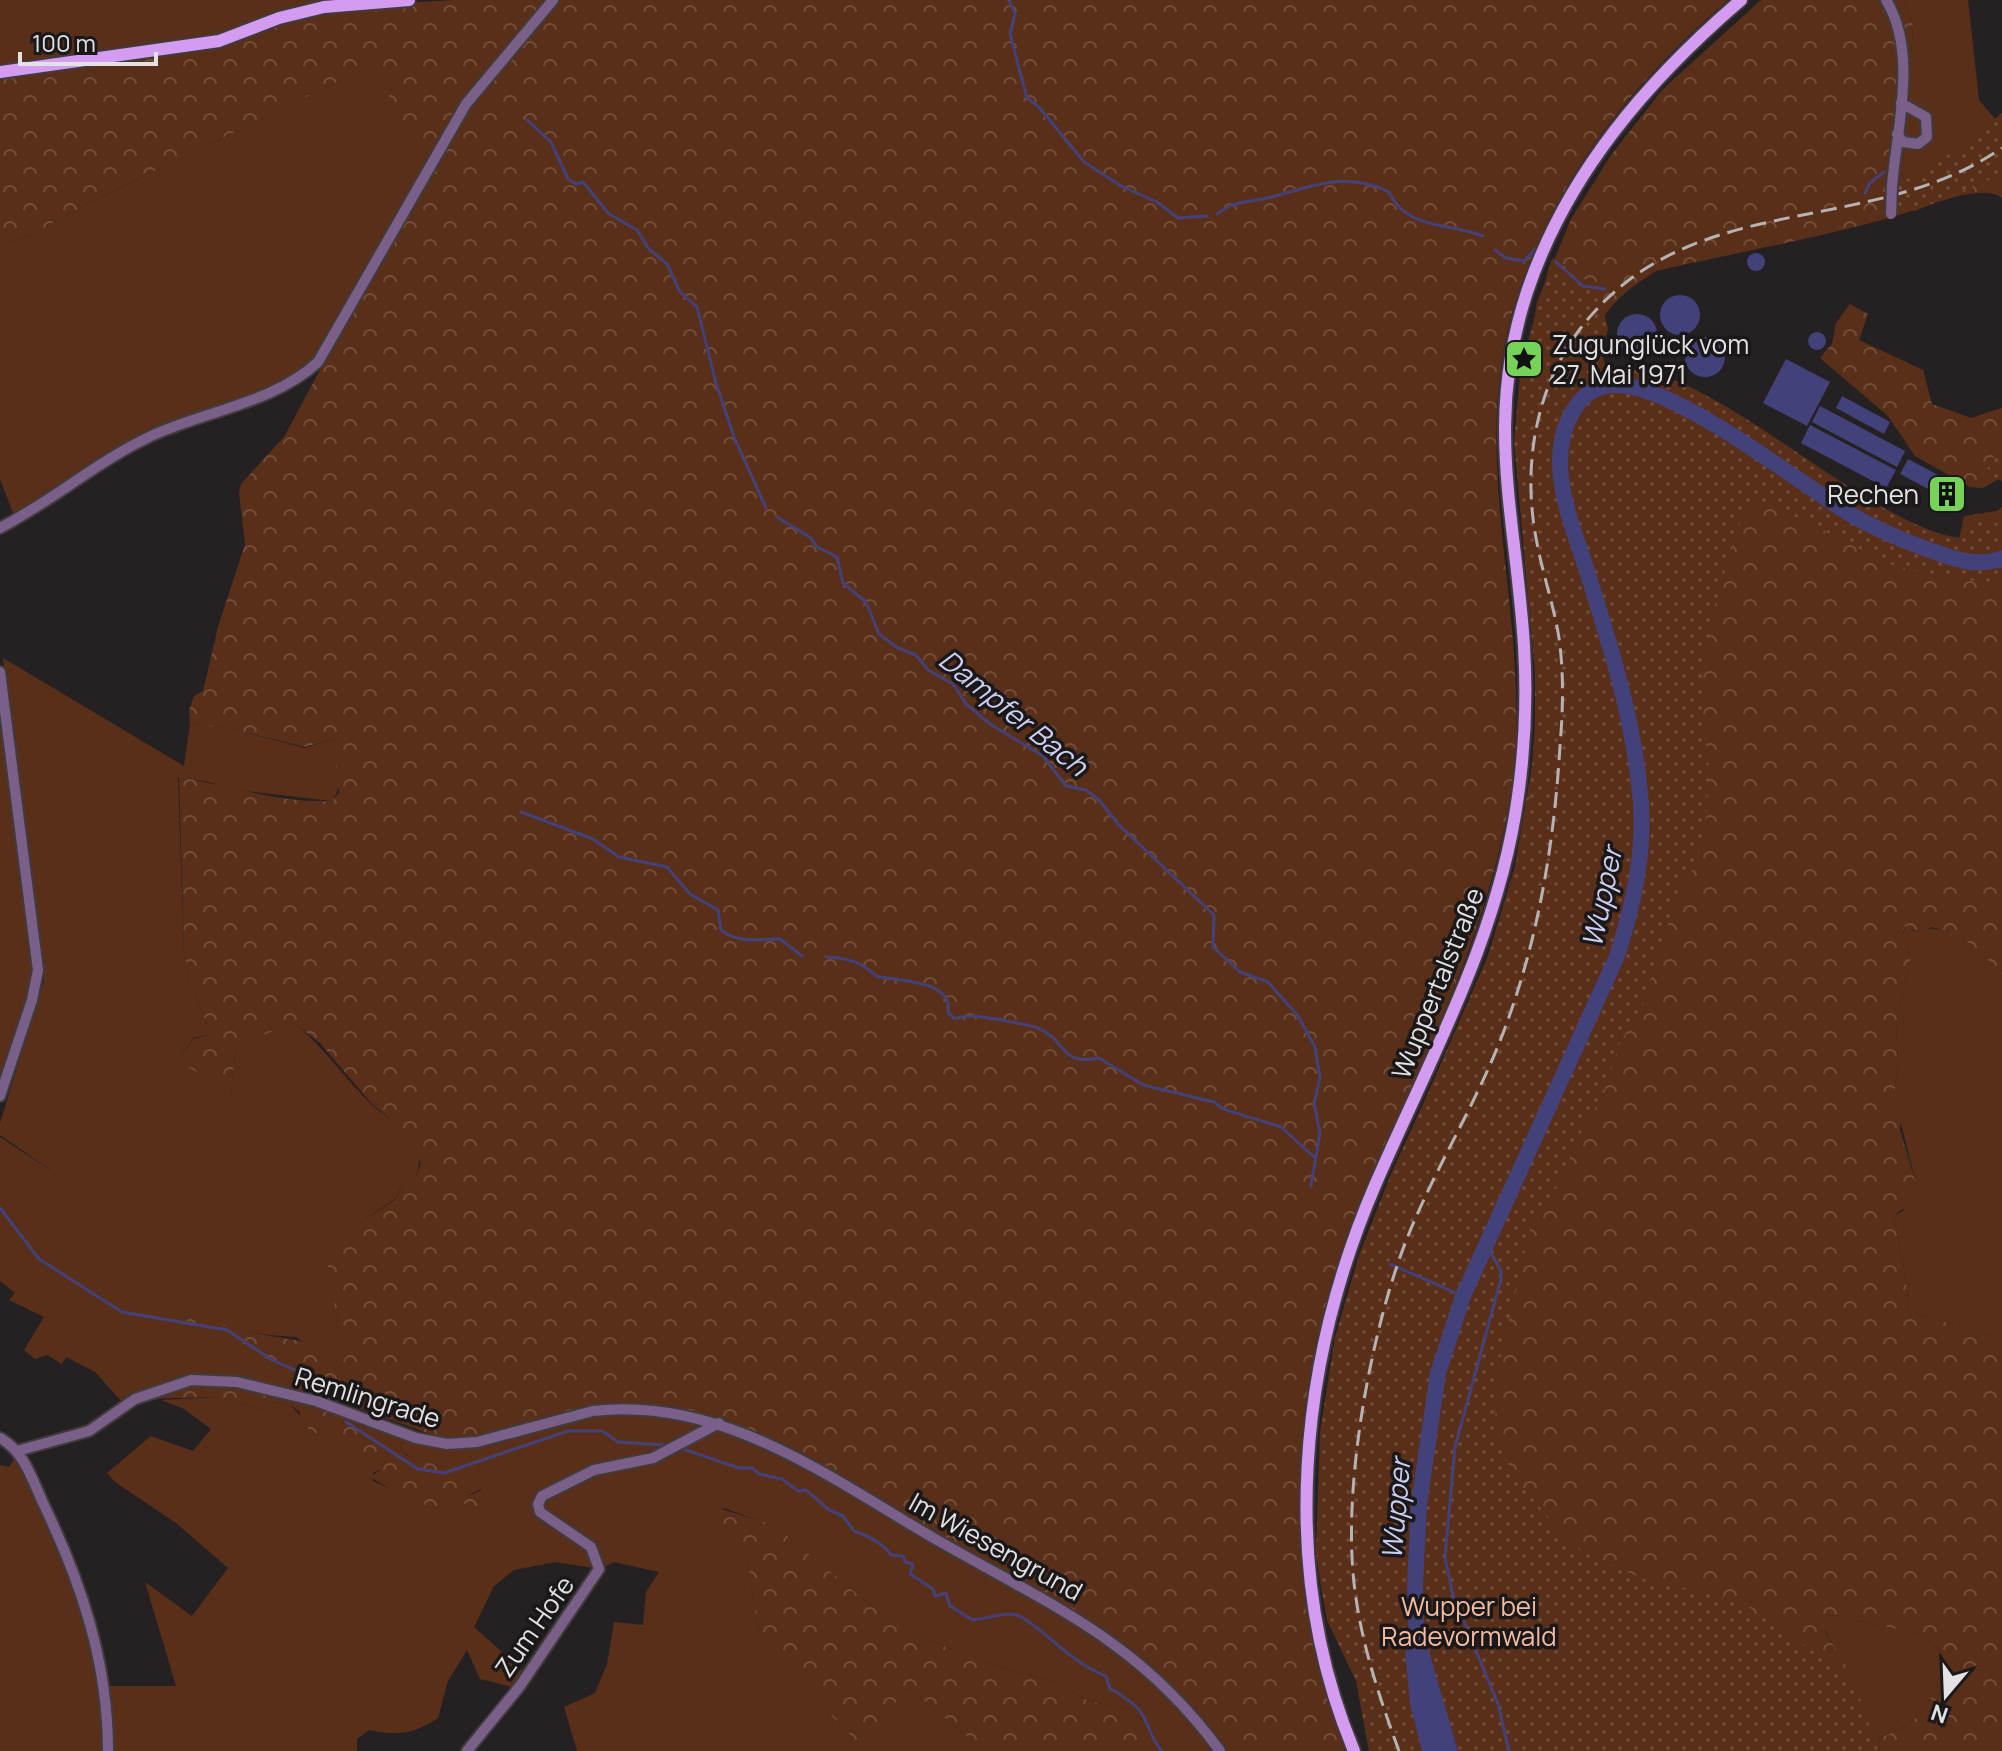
<svg xmlns="http://www.w3.org/2000/svg" width="2002" height="1751" font-family="Manrope,sans-serif">
<defs>
<pattern id="forest-crowns" width="20" height="18" patternUnits="userSpaceOnUse" patternTransform="scale(2)"><rect width="20" height="18" fill="#5a2f19"/><path d="M2 6a3 3 0 1 1 6 0M12 15a3 3 0 1 1 6 0" fill="none" stroke="#724d3a"/></pattern>
<pattern id="park-dots" width="8" height="8" patternUnits="userSpaceOnUse" patternTransform="scale(2)"><rect width="8" height="8" fill="#5a2f19"/><path d="M2 2h.1M6 6h.1" fill="none" stroke="#724d3a" stroke-width="1.8" stroke-linecap="round"/></pattern>
</defs>
<rect width="100%" height="100%" fill="#252123"/>
<g fill="#5a2f19">
<polygon points="0,0 379,0 218,39 0,66"/>
<polygon points="1905,0 1968,0 1979,100 2002,127 1914,182 1902,179 1913,26"/>
<polygon points="360,71 376,71 428,165 324,352 294,379 181,421 15,518 0,479 0,244 31,235 89,203"/>
<path d="M3,658L184,766L190,723L228,728L305,748L333,739C337,759 345,784 332,801L228,789L209,782L178,777L184,952L189,980L211,1034L193,1038L180,1058L231,1093L236,1046L294,1023C324,1047 344,1078 372,1105C384,1116 401,1125 411,1136C422,1149 421,1163 415,1178L404,1181L395,1199L361,1222L329,1252L337,1317L356,1342L339,1367L296,1337L268,1335L185,1317L191,1328C215,1336 341,1383 341,1407L237,1380L124,1404L95,1372L66,1357L62,1364L47,1355L35,1359L24,1350L44,1317L9,1300L15,1293L0,1281V1137L59,1176L0,1135V1123L44,981Z"/>
<polygon points="0,672 38,970 0,1096"/>
<path d="M1906,925L1914,931C1956,921 1972,948 2002,971V1340L1907,1310C1911,1286 1897,1242 1894,1215L1903,1211L1916,1183L1894,1096L1898,1063L1896,1024L1911,957L1902,935Z"/>
<path d="M216,1397L264,1410L273,1402L291,1405L315,1434L385,1460L382,1469L373,1473V1481L447,1514L464,1504L495,1510L481,1489L464,1497L466,1481C445,1460 417,1466 400,1449L403,1434L428,1441L593,1411L691,1416L809,1464L1010,1580L1160,1681L1220,1751H1160L1148,1724L1131,1710L1089,1701L1055,1682L1009,1670L927,1640L881,1614L774,1526L724,1508L705,1515L745,1543L758,1629L771,1653L859,1744L908,1688L985,1751H577L564,1707L595,1693L607,1664L614,1622L643,1625L646,1592L659,1572L614,1562L600,1569L555,1562L514,1570L494,1586L474,1627L522,1670L512,1687L480,1679L467,1650L448,1681L438,1718C415,1734 396,1736 369,1730L357,1739V1751H108L104,1686H176L145,1582L192,1616L228,1568L176,1523L115,1482L107,1473L151,1436L193,1451L211,1429L184,1409L161,1400Z"/>
<path d="M17,1455C44,1510 71,1565 88,1624C100,1665 102,1709 105,1751H0V1465L9,1467Z"/>
<path d="M1827,1614L1924,1635L1941,1652C1943,1697 1919,1725 1878,1738L1880,1751H1819L1793,1697L1842,1663L1823,1626Z"/>
</g>
<g fill="url(#forest-crowns)">
<path d="M456,0H1728C1633,82 1558,174 1518,294C1461,461 1538,627 1510,797C1485,950 1408,1085 1351,1228C1286,1394 1281,1585 1347,1751H1221L1134,1655L1082,1617L847,1480L719,1422L611,1406L455,1443L342,1402L284,1366L191,1328L185,1317C213,1321 239,1329 266,1335C301,1342 312,1338 339,1367L356,1342L337,1317L328,1270L329,1252L361,1222L395,1200L404,1181L415,1178L421,1164L411,1136L372,1104L320,1043L294,1023L236,1046L231,1093L182,1063L180,1058L193,1039L211,1034L189,980L184,952L179,777C229,786 281,803 332,801L339,793L333,739L305,747L228,728L190,723L189,710L194,696L203,691L218,627L245,544L239,493L241,484L284,437L429,167L376,72L360,71L89,203L31,235L0,244V75L259,29L353,6Z"/>
<path d="M1761,0H1905L1913,26L1902,179L1915,182L2002,131V198C1982,182 1926,207 1902,214C1822,238 1738,252 1656,271C1629,288 1604,306 1595,337L1614,719L1415,1123L1494,942L1514,872L1535,748V649L1515,442L1537,302L1571,219L1611,155L1663,89Z"/>
<polygon points="1850,304 1868,314 1859,340 1923,370 1932,404 1971,418 2002,408 2002,477 1983,488 1970,487 1915,456 1888,416 1820,358 1832,344 1836,323"/>
<path d="M1759,454L2002,563V971C1974,950 1967,934 1931,927L1922,933L1905,926L1902,935L1911,957L1896,1024L1898,1063L1894,1096L1902,1111L1900,1130L1916,1183L1913,1202L1894,1215C1897,1243 1911,1286 1907,1310L2002,1340V1751H1880L1878,1738C1918,1726 1943,1697 1941,1652L1924,1635L1827,1614L1825,1632L1853,1677L1793,1697L1415,1585L1641,821Z"/>
<polygon points="2002,507 2002,557 1957,549 1964,516 1997,511"/>
<path d="M216,1379L328,1404L403,1434L400,1449L406,1455L461,1473L466,1481L465,1496C480,1494 492,1478 504,1495L501,1506L494,1510L464,1504L447,1514L403,1496L370,1477L382,1469L385,1460C357,1459 322,1439 300,1423V1412L291,1405L273,1402L264,1410L216,1397L135,1399L162,1388Z"/>
<polygon points="715,1507 774,1525 881,1614 927,1640 1009,1670 1055,1682 1089,1701 1131,1710 1147,1724 1160,1751 985,1751 908,1688 860,1745 771,1654 758,1629 745,1544 704,1515"/>
</g>
<g fill="url(#park-dots)">
<polygon points="2002,113 2002,174 1915,211 1894,208 1896,186 1961,147"/>
<path d="M1552,258L1597,287L1608,329L1601,352L1608,373C1692,344 1862,526 1960,538L1977,513L2000,525L2002,522V582H1999L1965,580L1897,567L1776,507L1759,504L1743,512L1714,608L1703,670V720L1709,770L1707,811L1696,865L1679,887L1645,1000L1619,1045L1602,1097L1582,1130L1558,1185L1530,1228L1500,1359L1494,1400L1497,1432L1505,1458L1520,1484L1567,1539L1590,1556L1656,1584L1707,1591L1747,1606L1853,1679L1878,1751H1369L1356,1681L1327,1620L1321,1587L1316,1552L1320,1432L1335,1337L1359,1255L1391,1174L1482,976L1521,846L1530,796L1537,695L1514,441L1521,365Z"/>
<polygon points="2002,437 2002,481 1982,472 1987,471"/>
</g>
<g fill="#434179">
<circle cx="1756" cy="262" r="9"/>
<circle cx="1680" cy="315" r="20"/>
<circle cx="1637" cy="334" r="20"/>
<circle cx="1817" cy="341" r="9"/>
<circle cx="1705" cy="357" r="20"/>
<polygon points="1786,359 1830,382 1807,426 1763,403"/>
<polygon points="1842,396 1890,422 1884,434 1836,408"/>
<polygon points="1820,406 1905,451 1897,467 1812,422"/>
<polygon points="1810,425 1896,470 1886,488 1801,443"/>
<polygon points="1908,459 1940,476 1932,491 1900,474"/>
<polygon points="1428,1648 1458,1751 1422,1751 1410,1704 1405,1651"/>
</g>
<g fill="none" stroke-linecap="round" stroke-linejoin="round">
<g stroke="#434179" stroke-width="3">
<polyline points="1009,0 1015,14 1010,34 1027,98 1038,106 1084,162 1121,186 1157,202 1178,218 1207,216"/>
<polyline points="527,120 551,142 568,179 576,184 583,182 609,214 637,230 649,249 667,264 680,292 697,307 716,383 734,437 766,508"/>
<polyline points="1865,193 1870,183 1884,172"/>
<path d="M1217,214C1233,201 1244,203 1263,199C1307,189 1345,169 1389,192C1406,230 1450,223 1483,236"/>
<polyline points="1495,250 1506,258 1524,261 1538,246"/>
<polyline points="1556,262 1583,286 1605,289"/>
<polyline points="1599,381 1601,387"/>
<polyline points="777,517 811,538 817,547 837,557 843,583 866,602 879,634 898,648 916,655 928,670 953,684 966,704 990,724 1043,756 1066,786 1086,790 1098,799 1119,825 1214,915 1213,947 1240,972 1268,982 1298,1016 1315,1047 1320,1078 1314,1103 1320,1133 1311,1186"/>
<path d="M521,812L593,839L619,857L667,867L690,894L718,910L721,930C738,944 759,939 780,939L802,956"/>
<path d="M826,957C847,958 862,962 876,976C895,981 954,979 948,1013L954,1018C961,1019 964,1015 971,1016C982,1016 1030,1025 1038,1028C1068,1041 1059,1066 1099,1058L1143,1085L1214,1102L1223,1109L1281,1127L1315,1158"/>
<polyline points="0,1208 39,1259 122,1312 227,1330 272,1360 319,1381"/>
<polyline points="1486,1244 1501,1271 1501,1279 1455,1447 1445,1558 1453,1595 1498,1704 1509,1751"/>
<polyline points="1390,1264 1463,1296"/>
<polyline points="325,1386 340,1397"/>
<polyline points="346,1422 418,1469 444,1473 568,1431 602,1431 618,1442 664,1445"/>
<path d="M683,1449L739,1468H752L759,1474L782,1479L798,1491L806,1490L829,1510L843,1516L854,1531C867,1535 884,1544 891,1555L903,1556L905,1562L913,1564L910,1574L933,1589L935,1596L946,1593L950,1606L973,1620C988,1619 1009,1609 1023,1618C1051,1636 1072,1663 1106,1676L1110,1689C1118,1691 1119,1695 1126,1699C1150,1713 1145,1732 1162,1751"/>
</g>
<polyline stroke="#434179" stroke-width="10" points="1991,562 2002,563"/>
<path stroke="#434179" stroke-width="16" d="M1422,1670L1417,1650L1415,1585L1419,1504L1438,1373L1463,1296L1617,956C1635,900 1647,844 1639,784C1632,717 1611,648 1591,584C1580,546 1560,502 1560,462C1560,430 1575,387 1613,385C1672,382 1796,481 1850,514C1875,529 1904,541 1932,551C1954,559 1979,568 2002,558"/>
<defs>
<g id="minor">
<path d="M1886,0C1918,52 1897,128 1892,185"/>
<polyline points="1897,134 1903,142 1918,144 1927,137 1926,117 1901,103"/>
<path d="M0,528C52,501 98,461 151,436C205,411 274,403 318,362L466,104L553,0"/>
<polyline points="0,672 38,970 32,1000 0,1096"/>
<path d="M0,1438C24,1451 32,1479 43,1503C81,1582 108,1662 108,1751"/>
<path d="M17,1451L89,1431L135,1399L191,1380L237,1382L316,1401L416,1438L447,1444L477,1442L593,1411C723,1396 831,1479 937,1540C1050,1605 1140,1641 1220,1751"/>
<polyline points="467,1751 520,1686 599,1569 591,1547 540,1512 538,1504 542,1496 594,1470 653,1458 719,1423"/>
</g>
<g id="major">
<polyline points="0,72 219,41 279,18 324,7 409,0"/>
<path d="M1354,1751C1278,1569 1299,1361 1376,1183C1431,1056 1499,936 1518,796C1525,747 1527,696 1524,646C1516,517 1484,422 1527,292C1567,173 1648,80 1741,0"/>
</g>
</defs>
<use href="#minor" stroke="#403c3e" stroke-width="14"/>
<use href="#major" stroke="#403c3e" stroke-width="16"/>
<use href="#minor" stroke="#7a6088" stroke-width="10"/>
<use href="#major" stroke="#d39cf0" stroke-width="12"/>
<path stroke="#b5b3b4" stroke-width="3" stroke-dasharray="16 8" stroke-linecap="butt" d="M1399,1751C1380,1699 1362,1646 1355,1591C1342,1496 1367,1354 1398,1263C1424,1186 1470,1117 1500,1041C1537,947 1554,847 1560,746C1563,710 1564,673 1559,638C1554,606 1543,575 1537,543C1522,470 1534,390 1580,329C1689,186 1867,240 2002,148"/>
<defs>
<polyline id="minor-bridge" points="1891,214 1892,185"/>
</defs>
<use href="#minor-bridge" stroke="#403c3e" stroke-width="14" stroke-linecap="butt"/>
<use href="#minor-bridge" stroke="#7a6088" stroke-width="10"/>
</g>
<defs>
<symbol id="sight-square" viewBox="-11 -11 22 22"><rect x="-9" y="-9" width="18" height="18" rx="4" fill="#77d259" stroke="#1b181a"/><path d="M0-6L1.8-2.2L6-1.7L2.9 1.2L3.7 5.4L0 3.3L-3.7 5.4L-2.9 1.2L-6-1.7L-1.8-2.2Z" fill="#111"/></symbol>
<symbol id="building-square" viewBox="-11 -11 22 22"><rect x="-9" y="-9" width="18" height="18" rx="4" fill="#77d259" stroke="#1b181a"/><path d="M-4-6H4V6H1V3H-1V6H-4ZM-2.5-4.3h1.7v1.8h-1.7ZM.8-4.3h1.7v1.8H.8ZM-2.5-1h1.7V.8h-1.7ZM.8-1h1.7V.8H.8Z" fill="#111"/></symbol>
</defs>
<g fill-rule="evenodd">
<use href="#sight-square" x="1502" y="337" width="44" height="44"/>
<use href="#building-square" x="1925" y="472" width="44" height="44"/>
</g>
<g text-anchor="middle" dominant-baseline="central" stroke-width="7" stroke-linejoin="round" paint-order="stroke">
<g font-size="26" fill="#e3e1e2" stroke="#1b181a" text-anchor="start">
<text x="1552" y="344">Zugunglück vom<tspan x="1552" dy="30">27. Mai 1971</tspan></text>
<text x="1919" y="494" text-anchor="end">Rechen</text>
</g>
<g font-size="26" fill="#e3e1e2" stroke="#1b181a">
<text transform="translate(1437 983) rotate(-68)">Wuppertalstraße</text>
<text transform="translate(368 1397) rotate(17)">Remlingrade</text>
<text transform="translate(996 1546) rotate(29)">Im Wiesengrund</text>
<text transform="translate(534 1626) rotate(-55)">Zum Hofe</text>
</g>
<g font-size="26" fill="#f3bca2" stroke="#1b181a">
<text x="1469" y="1606">Wupper bei<tspan x="1469" dy="30">Radevormwald</tspan></text>
</g>
<g font-size="28" font-style="italic" fill="#cdcff2" stroke="#1b181a">
<text transform="translate(1014 712) rotate(39)">Dampfer Bach</text>
<text transform="translate(1601 897) rotate(-78)">Wupper</text>
<text transform="translate(1395 1509) rotate(-85)">Wupper</text>
</g>
</g>
<g transform="translate(1946 1695) rotate(199)" stroke="#1b181a" stroke-width="6" paint-order="stroke">
<path d="M0-6L14 30L0 20L-14 30Z" fill="#e3e1e2"/>
<text y="-12" font-size="22" font-weight="bold" text-anchor="middle" fill="#e3e1e2">N</text>
</g>
<path d="M20 52v12h136v-12" fill="none" stroke="#e3e1e2" stroke-width="4"/>
<text x="32" y="52" font-size="24" fill="#e3e1e2" stroke="#1b181a" stroke-width="6" paint-order="stroke">100 m</text>
</svg>
